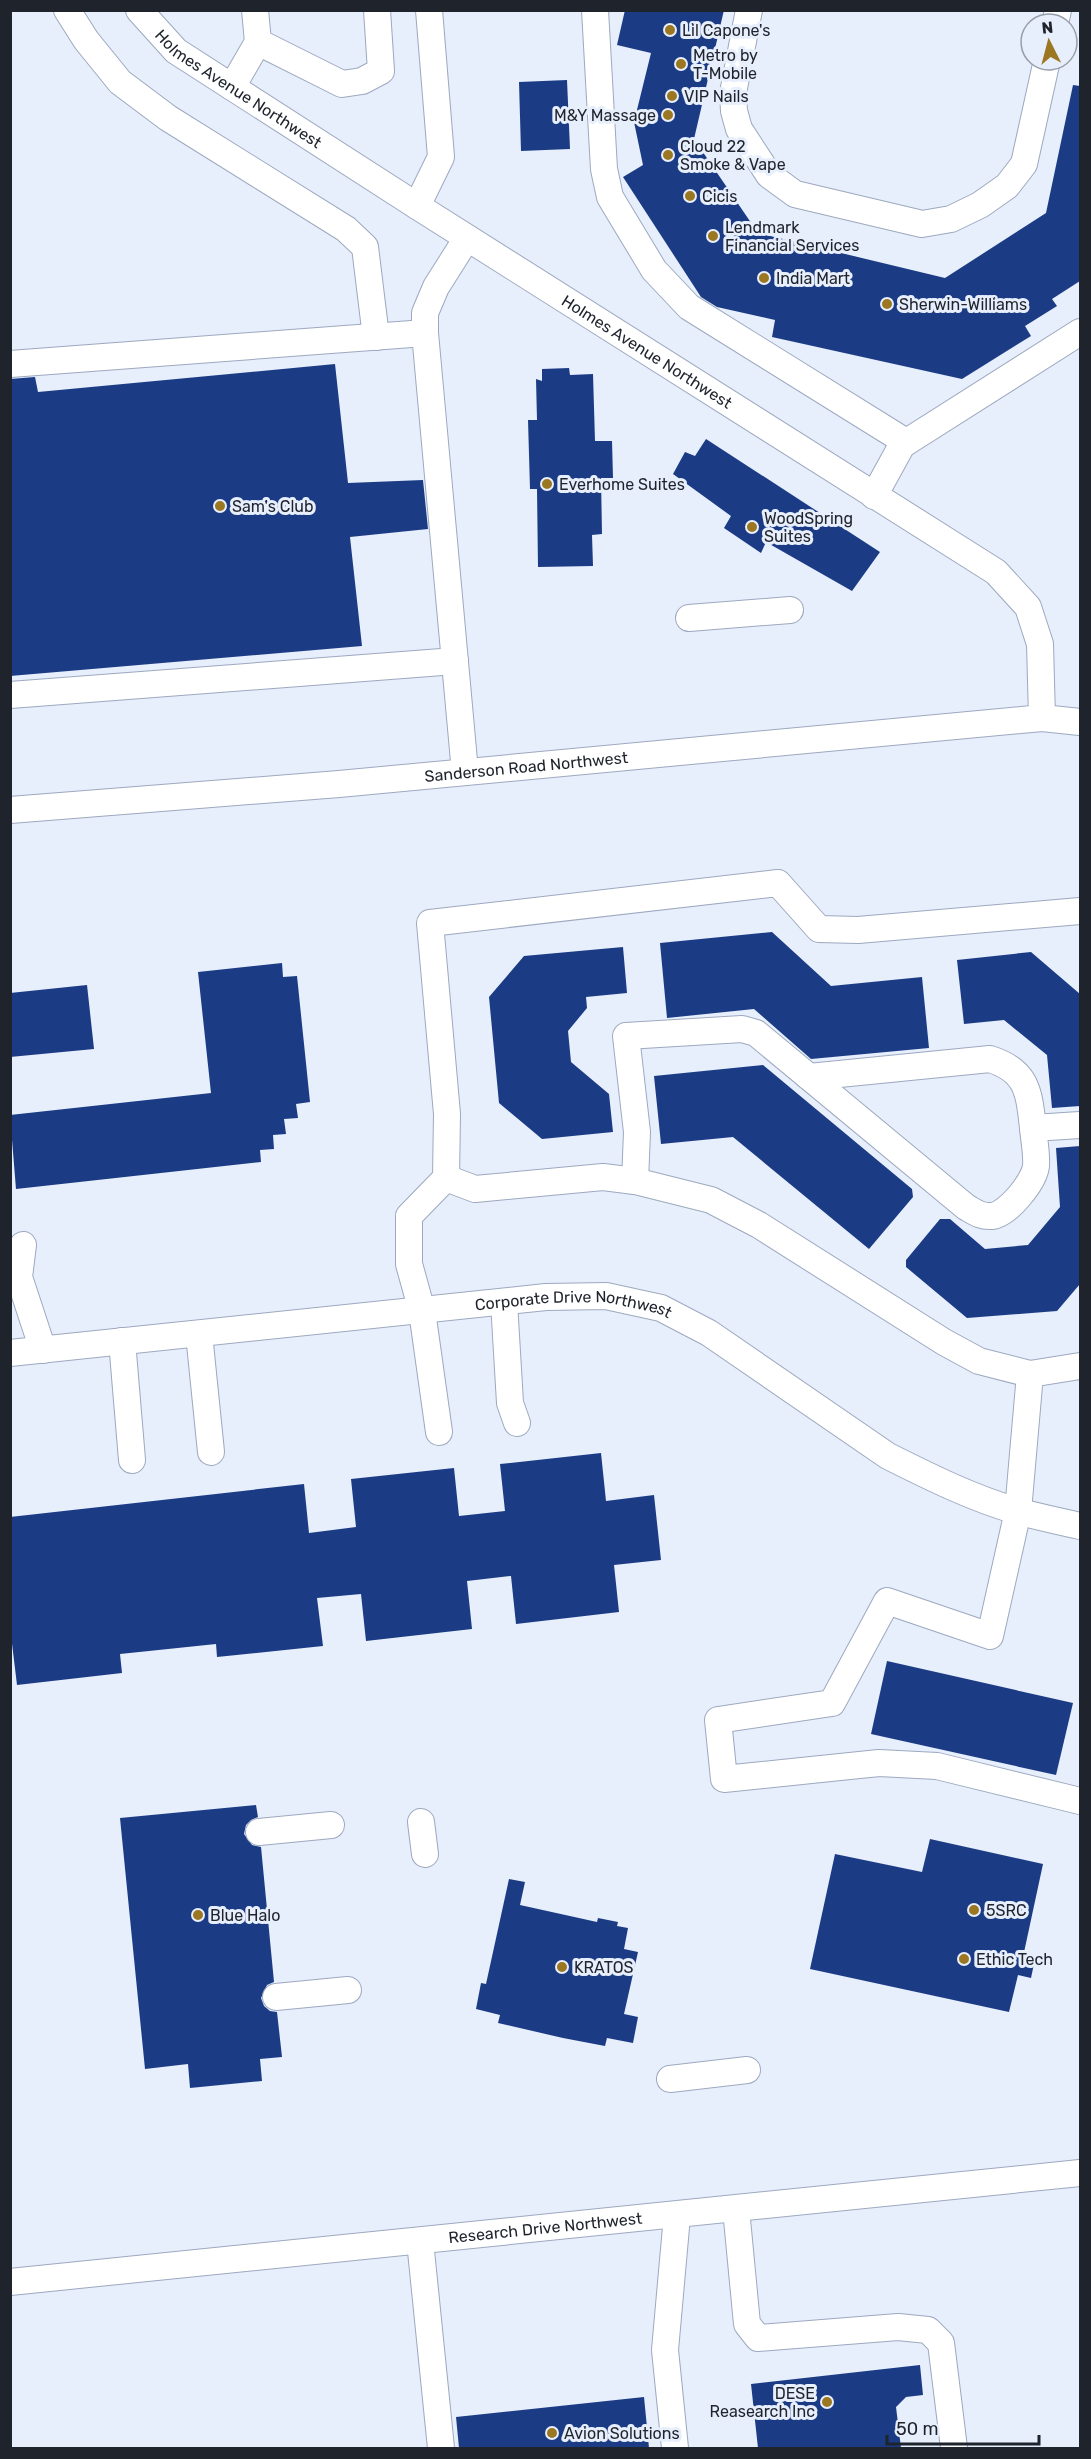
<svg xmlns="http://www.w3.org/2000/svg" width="1091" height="2459" font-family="Rubik,sans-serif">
<rect width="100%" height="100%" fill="#e7eefc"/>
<g fill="#1b3c85">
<polygon points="625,10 724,10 694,139 758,233 945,278 1046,213 1073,85 1080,86 1080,281 1052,299 1057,306 1025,326 1031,336 962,379 772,337 775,320 717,307 701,297 623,177 643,165 634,122 651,53 617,45"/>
<polygon points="567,80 570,149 521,151 519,82"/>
<polygon points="335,364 348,483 423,480 428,529 350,537 362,646 10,676 10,379 35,377 38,392"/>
<polygon points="569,368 570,375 593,374 595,441 612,441 613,478 601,478 602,534 592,535 593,566 538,567 537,489 530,489 528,420 537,420 536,379 542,381 542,369"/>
<polygon points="706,439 880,552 852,591 766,542 761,553 724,528 731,516 673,474 685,452 695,456"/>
<polygon points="772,932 831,986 922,977 929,1048 811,1059 754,1009 667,1018 660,943"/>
<polygon points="623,947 627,993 586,997 587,1008 568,1031 571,1062 609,1094 613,1132 542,1139 499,1103 489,997 524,956"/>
<polygon points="1031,952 1080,994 1080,1106 1052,1108 1047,1055 1004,1020 964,1024 957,960"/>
<polygon points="282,963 283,977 297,976 310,1102 296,1104 298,1118 284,1119 286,1134 273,1135 274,1149 260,1150 261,1162 16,1189 10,1115 211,1093 198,972"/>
<polygon points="87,985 94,1049 10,1057 10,993"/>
<polygon points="763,1065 912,1189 913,1197 869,1249 733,1137 661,1144 654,1076"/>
<polygon points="1080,1146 1080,1284 1057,1311 967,1318 906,1267 906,1260 940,1219 950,1219 985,1249 1028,1245 1060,1207 1056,1148"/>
<polygon points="601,1453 606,1501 654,1495 661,1560 614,1565 619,1612 516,1624 511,1576 467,1581 472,1629 366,1641 361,1594 317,1598 323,1646 217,1657 216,1644 120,1654 122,1673 17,1685 10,1627 10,1517 304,1484 309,1533 356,1527 351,1479 454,1468 459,1516 505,1511 500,1464"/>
<polygon points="887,1661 1073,1703 1056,1775 871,1734"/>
<polygon points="256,1805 258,1817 251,1820 246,1825 244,1834 252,1845 261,1847 274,1982 267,1985 261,1998 264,2006 270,2011 277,2012 282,2057 260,2059 262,2081 190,2088 188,2064 145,2069 120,1818"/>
<polygon points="930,1839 1043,1864 1023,1957 1035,1959 1031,1978 1018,1975 1009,2012 810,1969 835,1854 922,1872"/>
<polygon points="509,1879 525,1882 520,1905 597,1922 598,1918 618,1922 617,1926 628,1928 624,1949 638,1952 624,2014 638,2017 633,2043 607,2038 605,2046 563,2038 498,2023 500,2015 476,2009 481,1983 486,1984"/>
<polygon points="920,2365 923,2395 906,2397 896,2407 901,2448 758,2448 751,2384"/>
<polygon points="644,2397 649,2448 459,2448 456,2417"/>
</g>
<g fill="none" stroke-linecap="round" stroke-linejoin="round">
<defs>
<g id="minor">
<polyline points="67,10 86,40 120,82 168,118 346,229 365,247 376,337"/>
<path id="s1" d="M139,10L176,51L417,206L996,572L1028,607L1040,644L1042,718"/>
<polyline points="595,10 604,169 610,197 654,270 689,307 906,442"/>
<polyline points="749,10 733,93 734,111 739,129 769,175 795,194 922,224 951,219 980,205 1007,186 1024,164 1047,60"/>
<polyline points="1055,24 1058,10"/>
<polyline points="258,42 342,84 362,81 381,71 377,10"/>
<polyline points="232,87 258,42 255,10"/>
<polyline points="417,206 441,157 429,10"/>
<polyline points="10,364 425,333"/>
<polyline points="874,496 902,445 1080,332"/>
<polyline points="689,618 790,610"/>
<polyline points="10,695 455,661"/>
<polyline points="465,772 425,333 425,313 436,287 467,238"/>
<path id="s2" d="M10,810L339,784L1042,718L1080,722"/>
<path d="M809,1077L990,1059C1028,1071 1029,1093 1033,1128"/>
<polyline points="446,1178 475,1189 603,1177 635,1181 711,1200 759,1225 944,1342 979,1361 1030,1374"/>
<path d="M635,1181L637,1132L626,1036L742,1029L756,1033L966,1207C975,1212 981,1217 992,1216C1008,1214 1034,1182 1036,1166C1037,1154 1034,1140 1033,1128L1080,1125"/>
<polyline points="23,1245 19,1277 43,1350"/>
<polyline points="504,1302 510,1403 517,1423"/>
<polyline points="199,1334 211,1452"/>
<polyline points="122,1341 132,1460"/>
<path id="s3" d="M10,1353L546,1297L606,1296L661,1308L709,1333L888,1456C930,1477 972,1498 1017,1511C1038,1517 1059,1521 1080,1526"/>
<polyline points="1080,1366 1030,1374 1018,1511 990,1636 887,1601 832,1703 718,1720 724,1779 879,1763 937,1766 1080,1801"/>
<polyline points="439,1432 422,1311 409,1264 409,1216 446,1178 447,1114 430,923 778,883 819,929 858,930 1080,911"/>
<polyline points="421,1822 425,1854"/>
<polyline points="259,1832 331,1825"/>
<polyline points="276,1997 348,1990"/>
<polyline points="670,2079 747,2070"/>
<polyline points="736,2209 747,2324 758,2338 898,2327 928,2330 941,2343 954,2448"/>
<polyline points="420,2241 441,2448"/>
<path id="s4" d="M10,2282L1080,2173"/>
<polyline points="675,2448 665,2350 677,2216"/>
</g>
</defs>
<use href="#minor" stroke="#9da9bf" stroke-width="28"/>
<use href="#minor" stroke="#fff" stroke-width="26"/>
</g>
<g fill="#9b7722" stroke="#e7eefc" stroke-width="2">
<circle cx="670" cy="30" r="6"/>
<circle cx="681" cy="64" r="6"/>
<circle cx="672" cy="96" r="6"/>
<circle cx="668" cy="115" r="6"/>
<circle cx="668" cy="155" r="6"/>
<circle cx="690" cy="196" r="6"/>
<circle cx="713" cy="236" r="6"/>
<circle cx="764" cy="278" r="6"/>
<circle cx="887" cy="304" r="6"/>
<circle cx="547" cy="484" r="6"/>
<circle cx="220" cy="506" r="6"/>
<circle cx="752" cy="527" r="6"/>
<circle cx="974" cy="1910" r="6"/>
<circle cx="198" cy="1915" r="6"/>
<circle cx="964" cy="1959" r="6"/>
<circle cx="562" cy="1967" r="6"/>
<circle cx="827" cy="2402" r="6"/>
<circle cx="552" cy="2433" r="6"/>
</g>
<g text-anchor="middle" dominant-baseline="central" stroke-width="6" stroke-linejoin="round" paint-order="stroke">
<g font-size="16" fill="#1f232c" stroke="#e7eefc" text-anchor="start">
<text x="682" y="30">Lil Capone's</text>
<text x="693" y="55">Metro by<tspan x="693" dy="18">T-Mobile</tspan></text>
<text x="684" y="96">VIP Nails</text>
<text x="656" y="115" text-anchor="end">M&amp;Y Massage</text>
<text x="680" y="146">Cloud 22<tspan x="680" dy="18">Smoke &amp; Vape</tspan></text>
<text x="702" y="196">Cicis</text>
<text x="725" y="227">Lendmark<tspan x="725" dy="18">Financial Services</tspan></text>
<text x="776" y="278">India Mart</text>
<text x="899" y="304">Sherwin-Williams</text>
<text x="559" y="484">Everhome Suites</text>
<text x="232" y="506">Sam's Club</text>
<text x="764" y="518">WoodSpring<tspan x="764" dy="18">Suites</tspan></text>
<text x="986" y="1910">5SRC</text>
<text x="210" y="1915">Blue Halo</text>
<text x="976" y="1959">Ethic Tech</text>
<text x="574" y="1967">KRATOS</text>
<text x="815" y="2393" text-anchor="end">DESE<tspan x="815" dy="18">Reasearch Inc</tspan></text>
<text x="564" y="2433">Avion Solutions</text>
</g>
<g font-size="16" fill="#1f232c" stroke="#e7eefc">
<text stroke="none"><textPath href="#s1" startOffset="128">Holmes Avenue Northwest</textPath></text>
<text stroke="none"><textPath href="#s1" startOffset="614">Holmes Avenue Northwest</textPath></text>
<text stroke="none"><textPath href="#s2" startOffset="518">Sanderson Road Northwest</textPath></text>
<text stroke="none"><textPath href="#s3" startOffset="567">Corporate Drive Northwest</textPath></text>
<text stroke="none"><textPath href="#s4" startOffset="538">Research Drive Northwest</textPath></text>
</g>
</g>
<rect width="1091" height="2459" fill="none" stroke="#1f232c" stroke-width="24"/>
<g transform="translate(1049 42) rotate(354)"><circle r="28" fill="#e7eefc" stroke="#979da9" stroke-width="1.5"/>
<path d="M0-4.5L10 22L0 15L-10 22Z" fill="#9b7722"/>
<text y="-9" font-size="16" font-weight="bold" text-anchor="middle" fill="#1f232c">N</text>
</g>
<path d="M887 2435v9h152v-9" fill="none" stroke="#1f232c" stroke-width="3"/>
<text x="896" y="2435" font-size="18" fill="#1f232c" stroke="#e7eefc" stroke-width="4.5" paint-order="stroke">50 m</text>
</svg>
